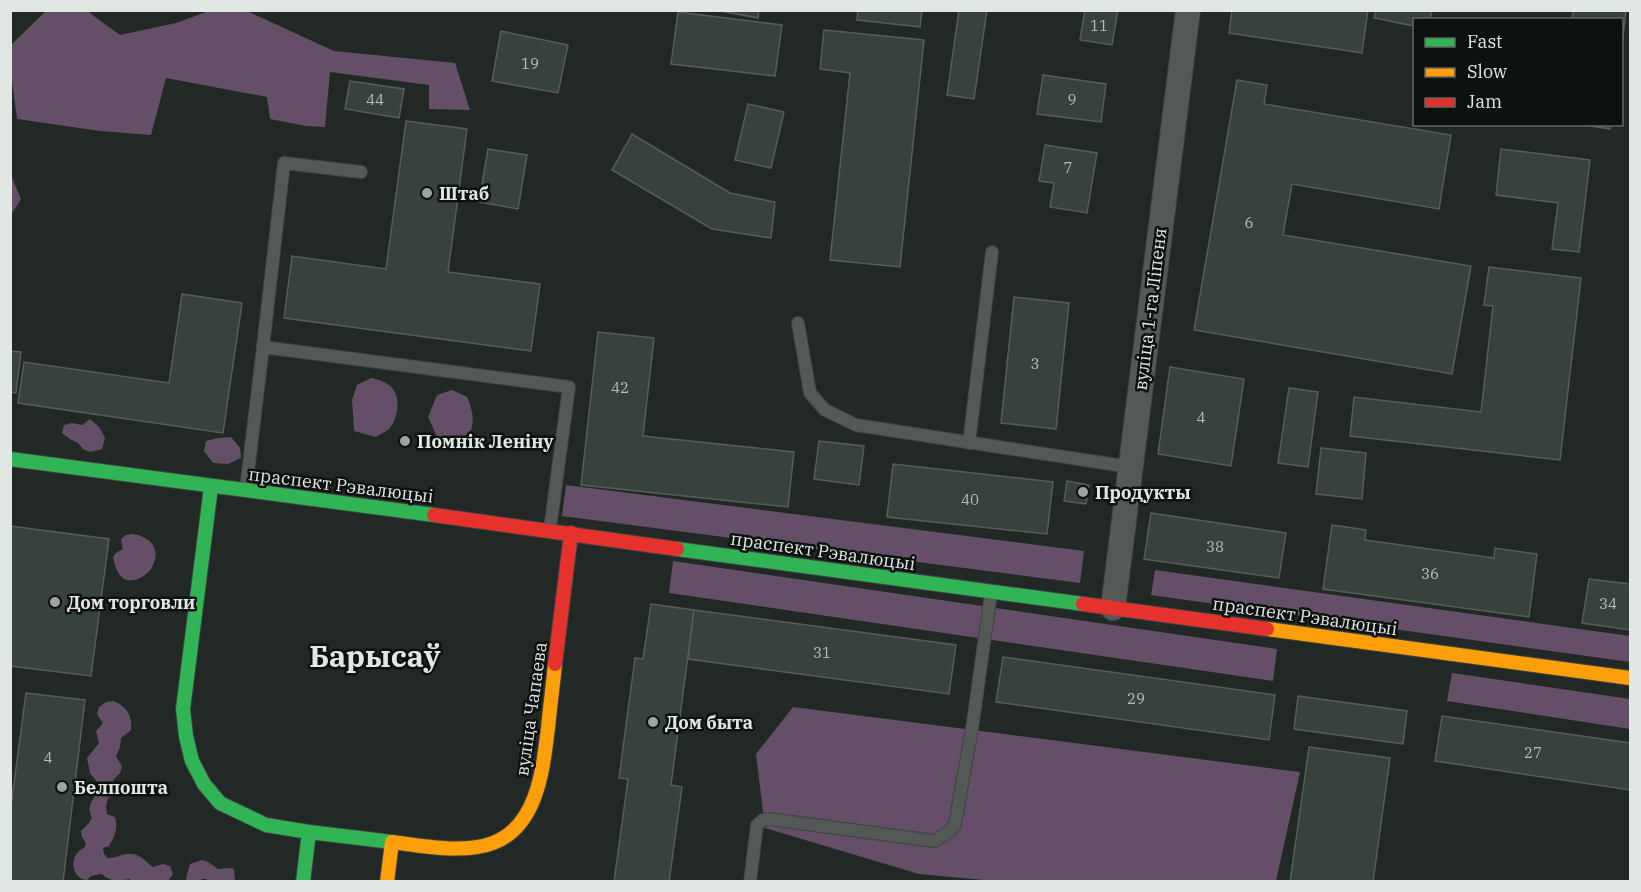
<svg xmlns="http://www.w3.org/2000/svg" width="1641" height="892" font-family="'IBM Plex Serif',serif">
<rect width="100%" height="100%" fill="#222825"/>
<g fill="#654f68">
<polygon points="46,11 87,11 120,35 176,23 209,11 247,11 334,51 455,63 470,110 429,109 429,85 330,72 325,127 306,126 270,119 267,97 166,78 151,135 100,131 17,119 11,73 11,45"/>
<polygon points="10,173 21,199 11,215 10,215"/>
<path d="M371,378C390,382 400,390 397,411C396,417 393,425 389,429C386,432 380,434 376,437L354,431L352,400L357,385Z"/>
<path d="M452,390L467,397C474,414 476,425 465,441L451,444L438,439L428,417L437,395Z"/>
<polygon points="90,419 99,427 105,438 102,449 90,452 83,449 78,443 70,439 62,433 64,425 72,423 82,425"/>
<polygon points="231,437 240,448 241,458 228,464 213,463 204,451 206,441 218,438"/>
<polygon points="566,485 1084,551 1080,583 562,516"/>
<path d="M132,534C150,536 162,549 152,567C151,571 145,575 142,577C124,587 116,574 113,557L116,553L123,549L121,539L126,535Z"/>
<polygon points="673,561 1277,649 1273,681 669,593"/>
<polygon points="1155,570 1630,636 1630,662 1151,595"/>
<polygon points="1452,673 1630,699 1630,729 1447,701"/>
<path d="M113,701C127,706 133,717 131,730L121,738L120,747L116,756L122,766L120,773L113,780L116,790L113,796L108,798L106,806L107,814L115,817C118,829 115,836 109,846L103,848L104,854L108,858C116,858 120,855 127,854C138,852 145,861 153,867L163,864L170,866L173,874L168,881H132L129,879C118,882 111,882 102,874L91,876L87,880C70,879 69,854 84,848L86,843L82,837L81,831L89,823L92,818C86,804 93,800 100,790L98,783L90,773L87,758L99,743L96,731L103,723L97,714L99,707L106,702Z"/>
<polygon points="793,707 1300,772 1276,881 1005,882 919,874 765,828 756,754"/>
<polygon points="202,860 208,862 218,869 230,868 234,869 235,881 210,881 206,879 202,879 200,881 187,881 186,878 190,864"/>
</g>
<g fill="#38423d" stroke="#575c5a" stroke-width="1.5">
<polygon points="715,10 759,10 758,18"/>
<polygon points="858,10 922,10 920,27 857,20"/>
<polygon points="959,10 987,10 974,99 947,95"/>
<polygon points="1085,10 1118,10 1112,45 1080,40"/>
<polygon points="1232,10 1368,10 1362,53 1229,33"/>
<polygon points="1376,10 1432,10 1430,20 1414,20 1414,26 1374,18"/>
<polygon points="1573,10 1626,10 1622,45 1622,20 1572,20"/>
<polygon points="678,12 782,25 775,76 671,64"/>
<polygon points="824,30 924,40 900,267 830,260 850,73 820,69"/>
<polygon points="501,31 568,45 558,93 492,81"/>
<polygon points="1043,75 1106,84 1101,122 1037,114"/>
<polygon points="1237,80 1267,85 1264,104 1451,135 1439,209 1292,184 1283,235 1471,266 1452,374 1194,330"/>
<polygon points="350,81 404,89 399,118 345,109"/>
<polygon points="748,104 784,112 771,168 735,160"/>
<polygon points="406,121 467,129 448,272 540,284 531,351 284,318 292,256 386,269"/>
<polygon points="1579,124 1610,124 1610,129"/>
<polygon points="632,134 730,193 775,202 771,238 712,229 612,170"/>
<polygon points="1045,145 1097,153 1087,213 1050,207 1054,183 1039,181"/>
<polygon points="488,149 527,155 518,209 479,202"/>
<polygon points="1501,149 1590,160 1579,252 1552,249 1558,203 1496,195"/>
<polygon points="1489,267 1581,278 1560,460 1350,436 1354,397 1481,412 1493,306 1484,305"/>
<polygon points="182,294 242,303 223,433 18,403 24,362 169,383"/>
<polygon points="1014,297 1069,303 1056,429 1001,423"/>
<polygon points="598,332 654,338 643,436 794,452 788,507 581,485"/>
<polygon points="10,351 21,352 16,393 10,392"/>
<polygon points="1170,367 1244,379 1231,466 1158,454"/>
<polygon points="1289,388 1318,392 1308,467 1278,463"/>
<polygon points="819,441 864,446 859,485 814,479"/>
<polygon points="1321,448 1366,453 1362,499 1316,494"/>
<polygon points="893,464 1053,482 1047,534 887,517"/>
<polygon points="1067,481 1089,485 1086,504 1064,501"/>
<polygon points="1151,513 1286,533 1279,578 1144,559"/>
<polygon points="1332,525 1366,530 1365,540 1494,558 1495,548 1537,554 1529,617 1323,589"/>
<polygon points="10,526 109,539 91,676 10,666"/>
<polygon points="1589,579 1630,584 1630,630 1582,623"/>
<polygon points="651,604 694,610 671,785 682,787 669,882 614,882 628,779 619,778 635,658 643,659"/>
<polygon points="694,610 956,645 949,694 688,659"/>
<polygon points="1003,657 1275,695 1269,740 996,702"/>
<polygon points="26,693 85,700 63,882 10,882 10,813"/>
<polygon points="1298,696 1407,711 1403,744 1294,729"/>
<polygon points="1442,716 1630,743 1630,790 1435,761"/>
<polygon points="1309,747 1390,758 1373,882 1290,882"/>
</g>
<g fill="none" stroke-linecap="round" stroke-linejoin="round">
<defs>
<g id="lane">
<polyline points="798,323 810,393 825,410 856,425 1130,467"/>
<polyline points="263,347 284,163 361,172"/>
<polyline points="969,443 992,252"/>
<polyline points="246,489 263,347 569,387 550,529"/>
<polyline points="750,882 757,825 763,820 769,819 934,841 949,832 955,824 973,722 991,593"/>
</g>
<polyline id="street" points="1113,608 1188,10"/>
<g id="fast">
<polyline points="10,459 434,515"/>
<polyline points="211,487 183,709 186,736 192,761 204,784 220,803 266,825 309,832 303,882"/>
<polyline points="677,549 1083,604"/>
<polyline points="309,832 392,842"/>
</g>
<g id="slow">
<polyline points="1267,629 1630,678"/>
<path d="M387,882L392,842C422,846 464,854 493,843C538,826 543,768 548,728C550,707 553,685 555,664"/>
</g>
<g id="jam">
<polyline points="434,515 677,549"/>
<polyline points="1083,604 1267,629"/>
<polyline points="555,664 571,533"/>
</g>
</defs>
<use href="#lane" stroke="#3f4341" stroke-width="14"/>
<use href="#street" stroke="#3f4341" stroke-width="26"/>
<use href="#fast" stroke="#3f4341" stroke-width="16"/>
<use href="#slow" stroke="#3f4341" stroke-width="16"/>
<use href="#jam" stroke="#3f4341" stroke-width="16"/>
<use href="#lane" stroke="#545957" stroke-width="12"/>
<use href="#street" stroke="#545957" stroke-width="24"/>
<use href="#fast" stroke="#30b455" stroke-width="14"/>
<use href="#slow" stroke="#ff9f0a" stroke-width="14"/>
<use href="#jam" stroke="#e5322d" stroke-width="14"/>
</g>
<g fill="#9ea4a0" stroke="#0d110f" stroke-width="2">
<circle cx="427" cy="193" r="6"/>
<circle cx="405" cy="441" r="6"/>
<circle cx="1083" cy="492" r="6"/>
<circle cx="55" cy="602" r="6"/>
<circle cx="653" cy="722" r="6"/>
<circle cx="62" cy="787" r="6"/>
</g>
<g text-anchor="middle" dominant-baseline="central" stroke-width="5" stroke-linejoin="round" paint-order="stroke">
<g font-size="15" fill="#b7beba">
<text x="1099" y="25">11</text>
<text x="530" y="63">19</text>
<text x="375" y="99">44</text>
<text x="1072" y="99">9</text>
<text x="1068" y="167">7</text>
<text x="1249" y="222">6</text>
<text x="1035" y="363">3</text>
<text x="620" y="387">42</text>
<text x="1201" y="417">4</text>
<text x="970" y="499">40</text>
<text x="1215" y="546">38</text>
<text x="1430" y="573">36</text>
<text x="1608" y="603">34</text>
<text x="822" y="652">31</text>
<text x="1136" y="698">29</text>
<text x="1533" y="752">27</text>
<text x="48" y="757">4</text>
</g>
<g font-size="18" font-weight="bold" fill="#e1e7e3" stroke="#0d110f" text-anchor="start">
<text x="439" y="193">Штаб</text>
<text x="417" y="441">Помнік Леніну</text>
<text x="1095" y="492">Продукты</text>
<text x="67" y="602">Дом торговли</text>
<text x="665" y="722">Дом быта</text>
<text x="74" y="787">Белпошта</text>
</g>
<g font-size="18" fill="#e1e7e3" stroke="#0d110f">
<text transform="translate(1150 309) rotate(-83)">вуліца 1-га Ліпеня</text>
<text transform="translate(341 485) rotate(7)">праспект Рэвалюцыі</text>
<text transform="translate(823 551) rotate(8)">праспект Рэвалюцыі</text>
<text transform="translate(1305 616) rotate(8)">праспект Рэвалюцыі</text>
<text transform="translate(531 709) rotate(-82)">вуліца Чапаева</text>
</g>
<g font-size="30" font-weight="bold" fill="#e1e7e3" stroke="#0d110f">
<text x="375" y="655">Барысаў</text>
</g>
</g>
<rect width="1641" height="892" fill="none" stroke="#e1e7e3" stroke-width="24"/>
<rect x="1413" y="18" width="210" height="108" fill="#0d110f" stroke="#626764" stroke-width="1.5"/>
<rect x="1425" y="38" width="30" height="9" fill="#30b455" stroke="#626764" stroke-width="1.5"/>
<text x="1467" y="48" font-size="18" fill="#e1e7e3">Fast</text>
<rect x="1425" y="68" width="30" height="9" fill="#ff9f0a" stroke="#626764" stroke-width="1.5"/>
<text x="1467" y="78" font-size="18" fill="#e1e7e3">Slow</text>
<rect x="1425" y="98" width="30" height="9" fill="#e5322d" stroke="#626764" stroke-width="1.5"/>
<text x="1467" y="108" font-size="18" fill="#e1e7e3">Jam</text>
</svg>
